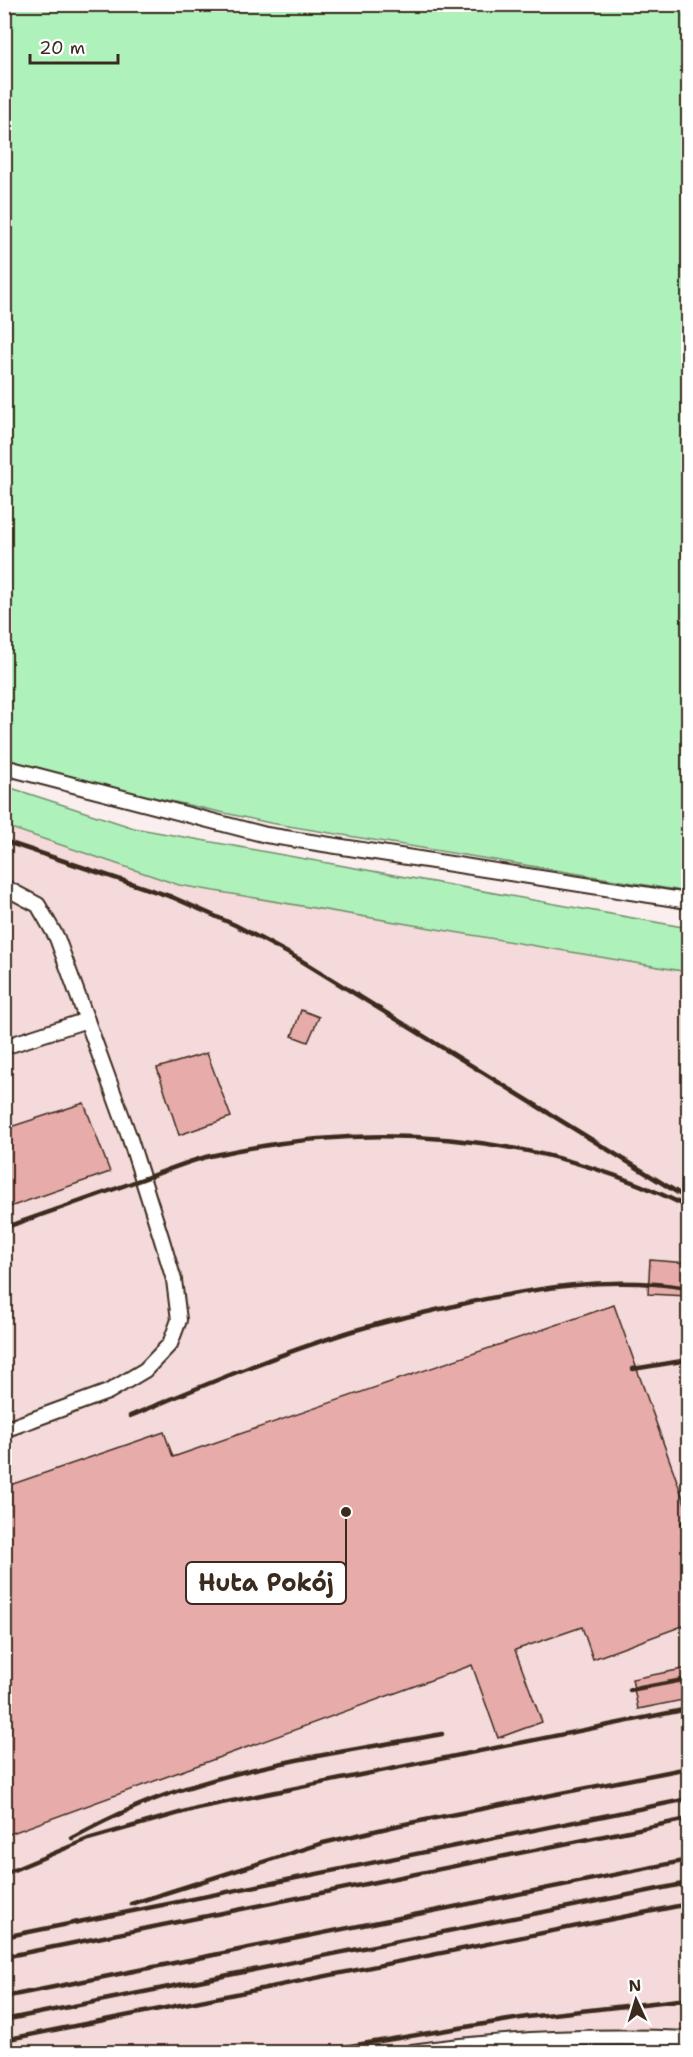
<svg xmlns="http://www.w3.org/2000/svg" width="693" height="2057" font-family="'Shantell Sans',sans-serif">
<rect width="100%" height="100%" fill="#faeeee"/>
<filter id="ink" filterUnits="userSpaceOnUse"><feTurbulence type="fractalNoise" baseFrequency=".0167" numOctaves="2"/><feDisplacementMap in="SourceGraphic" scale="12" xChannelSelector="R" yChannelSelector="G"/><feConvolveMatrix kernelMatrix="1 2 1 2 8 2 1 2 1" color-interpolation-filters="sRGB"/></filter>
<g filter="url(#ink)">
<polygon fill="#f4dada" points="5,826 179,885 688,972 688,2052 5,2052"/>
<g fill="#aef1bb" stroke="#748e6c" stroke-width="1.5">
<polygon points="4,5 688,5 688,892 270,823 112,788 5,759"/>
<polygon points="5,786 134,828 688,928 688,972 179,885 5,826"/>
</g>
<g fill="#e7acaa" stroke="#3b2a1e" stroke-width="1.5">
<polygon points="301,1010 319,1017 308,1042 292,1036"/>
<polygon points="207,1053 231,1117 179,1135 157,1068"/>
<polygon points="84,1103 110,1172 4,1209 4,1129"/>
<polygon points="650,1260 688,1263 688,1296 648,1294"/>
<polygon points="614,1305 688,1512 688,1624 593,1659 582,1627 515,1650 542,1722 498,1738 472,1665 4,1836 4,1487 164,1432 173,1457"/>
<polygon points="688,1668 688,1699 638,1709 632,1679"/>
</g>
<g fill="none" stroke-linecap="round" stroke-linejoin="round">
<defs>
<g id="service">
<polyline points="4,767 266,835 688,901"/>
<polyline points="4,887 38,905 57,938 129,1136 161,1237 174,1280 179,1320 170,1344 145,1370 108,1392 4,1430"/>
<polyline points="4,1047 87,1020"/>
<path d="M412,2052C504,2039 596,2035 688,2039"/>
</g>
</defs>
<use href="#service" stroke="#3b2a1e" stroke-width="18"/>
<use href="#service" stroke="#fff" stroke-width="14"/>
<g stroke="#3b2a1e" stroke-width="4.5">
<polyline points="4,841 172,897 235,925 297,958 688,1199"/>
<path d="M4,1228C49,1212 93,1197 137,1181C161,1173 185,1162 210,1156C368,1120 536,1132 682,1204"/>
<polyline points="633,1369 688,1360"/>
<path d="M130,1416C200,1387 270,1357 343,1334C380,1322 420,1314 458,1305C534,1288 610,1275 688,1288"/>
<polyline points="682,1523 688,1521"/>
<polyline points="630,1690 688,1679"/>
<path d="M72,1838C112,1816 154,1797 199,1784C277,1760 361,1749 442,1734"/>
<polyline points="4,1874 88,1839 197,1808 688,1709"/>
<polyline points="131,1904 323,1843 400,1825 688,1768"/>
<polyline points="4,1937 688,1799"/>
<polyline points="4,1957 688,1819"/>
<polyline points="4,1997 688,1860"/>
<polyline points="4,2020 688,1883"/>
<polyline points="4,2040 688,1904"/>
<polyline points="313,2052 527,2017 688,1999"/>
</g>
</g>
</g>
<path fill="none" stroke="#3b2a1e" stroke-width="2" d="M346 1512L346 1583"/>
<circle fill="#3b2a1e" stroke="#fff" stroke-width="2" cx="346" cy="1512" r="6"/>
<rect fill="#fff" stroke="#3b2a1e" stroke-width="2" x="186" y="1562" width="160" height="42" rx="6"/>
<g font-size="24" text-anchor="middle" font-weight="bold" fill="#3b2a1e">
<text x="266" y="1591">Huta Pokój</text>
</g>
<rect width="693" height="2057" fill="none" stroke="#fff" stroke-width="24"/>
<rect x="12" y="12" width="669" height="2033" fill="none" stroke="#3b2a1e" stroke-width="2" filter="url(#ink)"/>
<g transform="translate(636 2000) rotate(356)" stroke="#ffffff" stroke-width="4.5" paint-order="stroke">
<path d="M0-4.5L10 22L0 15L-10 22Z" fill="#3b2a1e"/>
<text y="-9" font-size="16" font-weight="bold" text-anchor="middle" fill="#3b2a1e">N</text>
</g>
<path d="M30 54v9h88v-9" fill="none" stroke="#3b2a1e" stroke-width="3"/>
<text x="39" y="54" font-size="18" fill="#3b2a1e" stroke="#ffffff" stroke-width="4.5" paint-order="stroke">20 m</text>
</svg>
